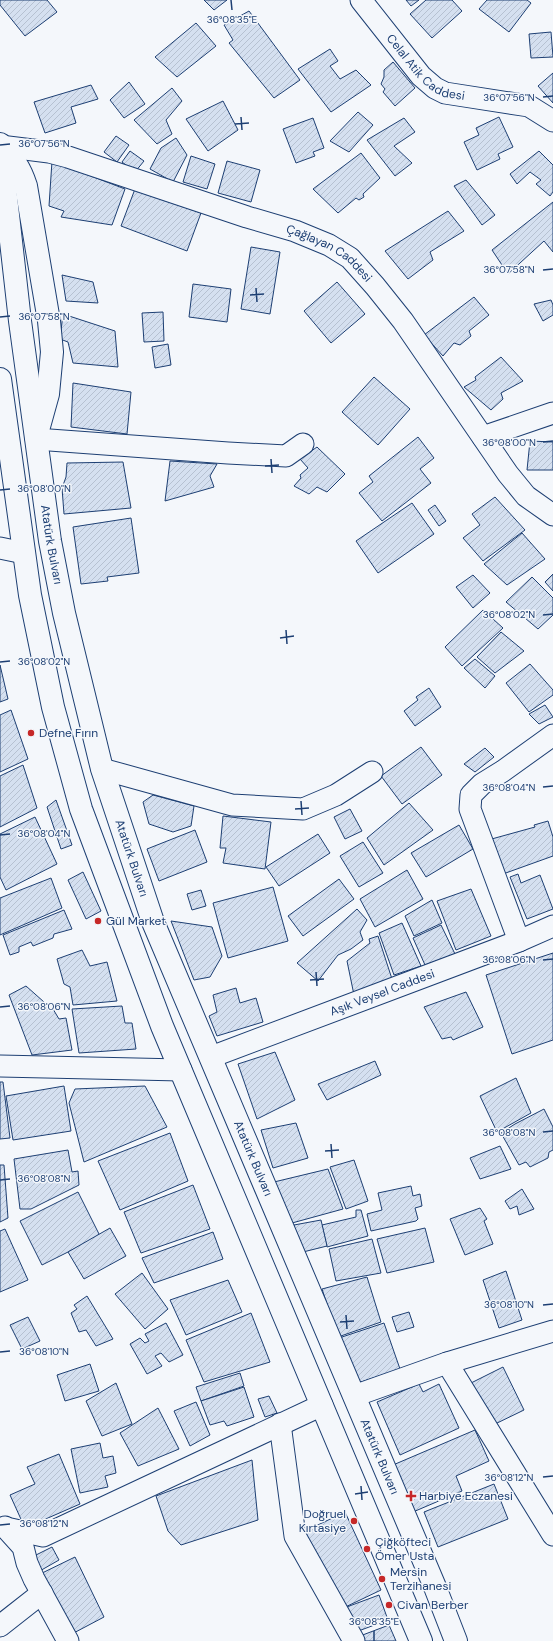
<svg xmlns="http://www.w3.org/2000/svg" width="553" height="1641" font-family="'DM Sans',sans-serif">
<defs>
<pattern id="building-hatch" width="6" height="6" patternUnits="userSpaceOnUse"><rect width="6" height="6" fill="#d5e0f0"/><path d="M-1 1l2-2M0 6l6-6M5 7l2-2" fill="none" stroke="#b6c1d1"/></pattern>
</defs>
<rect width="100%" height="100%" fill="#f4f7fb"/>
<g fill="url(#building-hatch)" stroke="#1d3f73">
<polygon points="0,0 47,0 57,12 25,36 0,5"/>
<polygon points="204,0 227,0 214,10"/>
<polygon points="406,0 419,0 411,6"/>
<polygon points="426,0 452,0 462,11 432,38 410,14"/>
<polygon points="487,0 527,0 531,3 509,32 479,9"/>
<polygon points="249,11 300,80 274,98 229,43 233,40 224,25"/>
<polygon points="196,23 216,46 177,77 155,57"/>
<polygon points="551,32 553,57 531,58 529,34"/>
<polygon points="330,49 338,61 330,66 340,79 356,70 371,85 331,112 298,69"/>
<polygon points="393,62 415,88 395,106 383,92 385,89 381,84 384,77 384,70"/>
<polygon points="553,73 553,103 538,86"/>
<polygon points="129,82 145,104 124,118 110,100"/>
<polygon points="91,85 98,99 71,107 76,123 45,133 34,102"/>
<polygon points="172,88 182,101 166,120 172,134 157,144 134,120"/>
<polygon points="223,101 238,130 208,151 186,119"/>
<polygon points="358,112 373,125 349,152 330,141"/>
<polygon points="499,117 513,147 498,154 500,159 477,170 464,142 479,135 476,128"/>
<polygon points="313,118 324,148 313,152 315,156 296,163 283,129"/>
<polygon points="404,118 415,132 394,146 412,163 395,176 367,140"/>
<polygon points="116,136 129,145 117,162 104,152"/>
<polygon points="176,138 187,155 173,182 150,169 161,148"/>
<polygon points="130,151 144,161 135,172 122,162"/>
<polygon points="539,151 553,165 553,192 550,196 536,184 541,180 530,172 517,184 510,174"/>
<polygon points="361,153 380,178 363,194 364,197 359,200 356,198 338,213 313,189"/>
<polygon points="191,156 215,164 207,189 183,182"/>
<polygon points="52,161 125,189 112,225 61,217 64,211 49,206"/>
<polygon points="227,161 260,170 251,202 218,193"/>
<polygon points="466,180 495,215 482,225 454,186"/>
<polygon points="135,189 201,213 187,251 121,226"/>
<polygon points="553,202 553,252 544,241 508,274 492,250"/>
<polygon points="448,211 464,231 430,252 433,260 408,279 385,251"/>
<polygon points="251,247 280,252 270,314 241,309"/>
<polygon points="62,275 93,282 98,303 66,301"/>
<polygon points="337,282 365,314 331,343 304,311"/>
<polygon points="193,284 231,289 227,322 189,317"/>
<polygon points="474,297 489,315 469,331 471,336 460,345 454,343 443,356 424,335"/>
<polygon points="551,300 553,305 553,315 543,321 534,304"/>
<polygon points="163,312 164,341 144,342 142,313"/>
<polygon points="63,314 115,331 118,367 73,363 68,342 60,339"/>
<polygon points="168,344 171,365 155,368 152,347"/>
<polygon points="501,357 523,381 501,393 503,399 491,410 464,387 476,380 475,377"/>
<polygon points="374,377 410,409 378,445 342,412"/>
<polygon points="73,383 131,392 127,434 71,427"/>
<polygon points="418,437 434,458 420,469 431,483 382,521 359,493 373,482 369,476"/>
<polygon points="530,441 553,442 553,470 527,470"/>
<polygon points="317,447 345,474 327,492 317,487 309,494 294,486 301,478 300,475 308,468 300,459"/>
<polygon points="170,461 217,464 210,476 214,487 165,501"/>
<polygon points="123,462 131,508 64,514 62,488 66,477 67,463"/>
<polygon points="495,497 525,530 483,561 463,538 480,525 472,514"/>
<polygon points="412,503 434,534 378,573 356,541"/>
<polygon points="435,505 446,521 439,526 428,510"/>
<polygon points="131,518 139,573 107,577 108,581 81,584 73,527"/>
<polygon points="522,533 545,559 507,585 484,564"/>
<polygon points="553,574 553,591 545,582"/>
<polygon points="473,575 490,593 473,608 456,587"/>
<polygon points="532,577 553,598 553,615 538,629 506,602"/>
<polygon points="483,610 503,628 462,666 445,647"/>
<polygon points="501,632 524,651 495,673 477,657"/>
<polygon points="475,659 495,676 485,688 464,668"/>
<polygon points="530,664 553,690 553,695 529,712 506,683"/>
<polygon points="0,665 8,699 0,702"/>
<polygon points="429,688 441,707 415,726 404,711 418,700 416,697"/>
<polygon points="545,705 553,717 539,724 529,714"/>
<polygon points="11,710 28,759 0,772 0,715"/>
<polygon points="421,747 442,775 402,804 381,776"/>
<polygon points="485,748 494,757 475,772 464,764"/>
<polygon points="23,765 37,808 0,827 0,776"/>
<polygon points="153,795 194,806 191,826 173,832 149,824 143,802"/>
<polygon points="56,800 72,845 61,849 47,807"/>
<polygon points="409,803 433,830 384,865 367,838"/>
<polygon points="350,809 362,831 345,839 334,817"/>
<polygon points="223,816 271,822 265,869 223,863 226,848 220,848"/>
<polygon points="35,817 57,864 6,890 0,877 0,834"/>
<polygon points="548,821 553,837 553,856 503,874 488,840 535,827 534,825"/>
<polygon points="459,825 473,849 426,877 411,853"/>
<polygon points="195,830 207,862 159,881 147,849"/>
<polygon points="318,834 330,853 279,886 266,867"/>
<polygon points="363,842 383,873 359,887 340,856"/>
<polygon points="407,870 423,899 375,927 360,899"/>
<polygon points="83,872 101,911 86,919 68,880"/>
<polygon points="518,874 521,883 540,875 553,909 527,919 510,877"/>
<polygon points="51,878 62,908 0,935 0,898"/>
<polygon points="339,879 354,899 303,936 288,916"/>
<polygon points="273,887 288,941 228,958 213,903"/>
<polygon points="471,889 491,936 456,950 437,901"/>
<polygon points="201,890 206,906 192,910 187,894"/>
<polygon points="432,900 442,923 414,936 405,916"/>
<polygon points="357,909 367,920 360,932 363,940 351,949 338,955 318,981 297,963"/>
<polygon points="64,910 72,929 54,934 53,938 33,946 31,942 19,947 19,952 10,955 3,935"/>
<polygon points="171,921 212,927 222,956 210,977 194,980"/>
<polygon points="402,923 421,966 394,975 379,933"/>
<polygon points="441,925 455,954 425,965 413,938"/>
<polygon points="378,936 392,979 354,995 347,961 370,943 369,939"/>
<polygon points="82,950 90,966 107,962 117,1001 73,1005 70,987 64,984 57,959"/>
<polygon points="553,953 553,1040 512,1054 486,975"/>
<polygon points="26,986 44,1002 47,1009 53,1009 59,1019 66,1018 72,1050 32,1055 9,995"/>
<polygon points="236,988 240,1003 256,998 263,1022 217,1036 209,1016 217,1012 213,995"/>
<polygon points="466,992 483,1027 453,1040 451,1037 442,1039 424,1007"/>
<polygon points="122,1006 125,1023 132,1023 136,1049 79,1053 72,1009"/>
<polygon points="275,1052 295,1100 257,1119 238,1064"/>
<polygon points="375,1061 381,1075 327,1100 318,1084"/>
<polygon points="516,1078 531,1113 497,1132 480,1096"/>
<polygon points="0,1082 3,1082 10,1138 0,1139"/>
<polygon points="64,1086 71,1131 13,1140 6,1096"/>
<polygon points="145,1086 167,1127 84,1162 69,1103 75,1089"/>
<polygon points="544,1109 553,1127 553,1150 549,1152 548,1158 530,1167 526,1162 519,1165 501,1133 515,1124"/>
<polygon points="296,1123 308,1158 273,1168 261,1130"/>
<polygon points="170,1133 188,1181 120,1210 98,1161"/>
<polygon points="500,1146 511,1169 480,1179 470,1158"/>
<polygon points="68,1150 72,1172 78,1171 79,1185 31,1209 20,1209 14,1159"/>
<polygon points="354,1160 368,1201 346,1209 330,1167"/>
<polygon points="0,1165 4,1165 8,1218 0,1222"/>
<polygon points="328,1169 343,1209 292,1223 274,1182"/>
<polygon points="193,1185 210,1229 141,1253 124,1212"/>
<polygon points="411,1186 413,1196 420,1194 422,1206 415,1208 418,1219 416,1221 371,1231 367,1214 382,1210 378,1193"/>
<polygon points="522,1189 534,1209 519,1215 517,1206 510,1209 505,1201"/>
<polygon points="78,1192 100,1236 42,1265 20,1221"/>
<polygon points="480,1208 487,1219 484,1221 493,1244 465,1255 450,1219"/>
<polygon points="356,1210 361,1210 368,1236 327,1247 322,1225 356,1217"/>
<polygon points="321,1220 327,1246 299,1253 294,1225"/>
<polygon points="110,1228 126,1256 84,1279 68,1252"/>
<polygon points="425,1228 434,1262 387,1273 377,1239"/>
<polygon points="5,1229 28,1280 0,1292 0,1231"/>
<polygon points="213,1232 223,1259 154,1283 142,1258"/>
<polygon points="372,1239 381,1273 336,1281 329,1249"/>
<polygon points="506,1271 522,1320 499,1328 483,1280"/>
<polygon points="142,1273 168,1309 145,1329 115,1294"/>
<polygon points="367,1277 381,1322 338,1337 322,1289"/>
<polygon points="228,1280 242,1312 186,1335 170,1300"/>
<polygon points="87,1296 113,1339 96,1346 86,1330 79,1332 71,1313 77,1309 74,1305"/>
<polygon points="409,1312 414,1327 397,1332 392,1317"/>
<polygon points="251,1313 270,1362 204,1382 186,1340"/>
<polygon points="28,1317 40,1341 22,1349 10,1325"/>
<polygon points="166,1323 183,1355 169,1362 161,1353 155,1356 162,1366 147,1374 130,1344 140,1338 145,1343 149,1341 145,1334"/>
<polygon points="384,1323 400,1369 355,1384 339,1338"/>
<polygon points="90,1364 99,1391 65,1401 57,1375"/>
<polygon points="503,1367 524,1410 493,1425 471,1383"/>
<polygon points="240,1373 244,1386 201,1401 196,1387"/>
<polygon points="116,1383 132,1424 102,1436 86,1401"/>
<polygon points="419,1384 423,1392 439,1384 459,1428 400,1455 377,1402"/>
<polygon points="244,1387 254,1417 227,1426 224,1421 210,1425 201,1401"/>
<polygon points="269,1396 277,1413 265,1417 258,1399"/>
<polygon points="196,1402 210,1435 190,1446 174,1411"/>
<polygon points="158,1408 179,1449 138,1466 120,1433"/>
<polygon points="475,1430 489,1461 456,1476 462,1491 413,1512 393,1465"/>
<polygon points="100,1443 103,1458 113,1456 116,1473 105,1476 108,1487 80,1493 71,1449"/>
<polygon points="59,1454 80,1504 25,1528 10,1495 35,1484 27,1467"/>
<polygon points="252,1460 258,1520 181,1545 168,1531 156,1496"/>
<polygon points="494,1484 508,1519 438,1547 424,1512"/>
<polygon points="345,1512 381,1590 337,1611 301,1533"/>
<polygon points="52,1547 59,1560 38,1572 30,1558"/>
<polygon points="75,1557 104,1617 68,1636 36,1576"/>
<polygon points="379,1595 388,1620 353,1633 344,1608"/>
<polygon points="389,1625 396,1641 364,1641 360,1636"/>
</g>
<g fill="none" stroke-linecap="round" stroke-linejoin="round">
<defs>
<g id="minor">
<path id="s1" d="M361,0L421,76L435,88L445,93L529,106L553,121"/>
<path id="s2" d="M0,146L49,152L68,157L247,217L295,231L329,245L350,258L375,286L403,321L508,474L526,496L553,515"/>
<polyline points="483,437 553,413"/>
<polyline points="36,439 228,453 286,456 303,444"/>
<polyline points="0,548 24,553"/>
<polyline points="102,769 232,805 303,809 336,795 372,772"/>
<polyline points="519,941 470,809 471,795 482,784 503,771 553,735"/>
<path id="s3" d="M211,1057L519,941L553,926"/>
<polyline points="0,1066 181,1070"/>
<polyline points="447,1363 553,1535"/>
<polyline points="354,1396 447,1363 553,1331"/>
<polyline points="280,1424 295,1536 354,1641"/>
<polyline points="5,1527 23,1547 27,1563 34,1579 68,1641"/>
<polyline points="6,1528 43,1536 322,1405"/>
<polyline points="0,1626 42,1593"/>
</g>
<g id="highway">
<path id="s4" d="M0,144L20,321L50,541L64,613L102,769L153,922L435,1587L456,1641"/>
<path d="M0,146C14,159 20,168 26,186L49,321L52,352L48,394L38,430"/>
<polyline points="0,379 30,595 53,707 81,809 162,1026 421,1641"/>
</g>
</defs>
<use href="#minor" stroke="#1d3f73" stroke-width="23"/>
<use href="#highway" stroke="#1d3f73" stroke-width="24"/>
<use href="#minor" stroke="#f4f7fb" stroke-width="21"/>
<use href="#highway" stroke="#f4f7fb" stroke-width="22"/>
</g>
<path fill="none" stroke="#1d3f73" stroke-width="1.5" d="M231,0L232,10M543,97L553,96M241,117L242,130M235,124L249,123M0,145L10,144M543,270L553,269M256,288L257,302M250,295L264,294M0,317L10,316M543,442L553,441M271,459L272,473M265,466L279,465M0,490L10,489M543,615L553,614M286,630L287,644M280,638L294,636M0,662L10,661M543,787L553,786M301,801L302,815M295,809L309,808M0,835L10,834M543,960L553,959M316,972L317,986M310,980L324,979M0,1007L10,1006M543,1132L553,1131M331,1144L332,1158M325,1151L339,1150M0,1180L10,1179M543,1305L553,1304M346,1315L347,1329M340,1322L354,1321M0,1352L10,1351M543,1477L553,1476M361,1486L362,1500M355,1494L368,1492M0,1525L10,1524M374,1631V1641"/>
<g fill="#c62828" stroke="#f4f7fb" stroke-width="1.5">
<circle cx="31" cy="733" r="4"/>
<circle cx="98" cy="921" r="4"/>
<path d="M409 1490h4v4h4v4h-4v4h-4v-4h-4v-4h4z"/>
<circle cx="354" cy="1521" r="4"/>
<circle cx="367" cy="1549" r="4"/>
<circle cx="382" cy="1579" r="4"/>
<circle cx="389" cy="1605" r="4"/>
</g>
<g text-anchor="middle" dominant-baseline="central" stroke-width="3" stroke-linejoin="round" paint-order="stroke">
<g font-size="12" fill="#1d3f73" stroke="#f4f7fb">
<text stroke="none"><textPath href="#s1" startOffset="96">Celal Atik Caddesi</textPath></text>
<text stroke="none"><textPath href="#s2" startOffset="349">Çağlayan Caddesi</textPath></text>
<text stroke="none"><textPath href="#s4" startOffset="404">Atatürk Bulvarı</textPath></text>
<text stroke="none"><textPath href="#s4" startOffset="728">Atatürk Bulvarı</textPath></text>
<text stroke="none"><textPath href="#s3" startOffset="183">Aşık Veysel Caddesi</textPath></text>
<text stroke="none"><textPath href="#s4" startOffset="1052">Atatürk Bulvarı</textPath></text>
<text stroke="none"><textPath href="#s4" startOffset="1376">Atatürk Bulvarı</textPath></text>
</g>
<g font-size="12" fill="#1d3f73" stroke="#f4f7fb" text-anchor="start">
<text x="39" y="733">Defne Fırın</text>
<text x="106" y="921">Gül Market</text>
<text x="419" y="1496">Harbiye Eczanesi</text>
<text x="346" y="1514" text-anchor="end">Doğruel<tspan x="346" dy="14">Kırtasiye</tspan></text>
<text x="375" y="1542">Çiğköfteci<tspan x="375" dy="14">Ömer Usta</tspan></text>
<text x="390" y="1572">Mersin<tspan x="390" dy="14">Terzihanesi</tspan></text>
<text x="397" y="1605">Civan Berber</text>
</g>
</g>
<g font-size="10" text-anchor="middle" fill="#1d3f73" stroke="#f4f7fb" stroke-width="3" stroke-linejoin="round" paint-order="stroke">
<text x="232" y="23">36°08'35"E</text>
<text x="509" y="101">36°07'56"N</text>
<text x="44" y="147">36°07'56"N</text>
<text x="509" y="273">36°07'58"N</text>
<text x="44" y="320">36°07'58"N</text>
<text x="509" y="446">36°08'00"N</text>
<text x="44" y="492">36°08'00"N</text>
<text x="509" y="618">36°08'02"N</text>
<text x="44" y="665">36°08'02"N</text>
<text x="509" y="791">36°08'04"N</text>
<text x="44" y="837">36°08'04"N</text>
<text x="509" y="963">36°08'06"N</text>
<text x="44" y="1010">36°08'06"N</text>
<text x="509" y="1136">36°08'08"N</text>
<text x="44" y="1182">36°08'08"N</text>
<text x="509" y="1308">36°08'10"N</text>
<text x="44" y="1355">36°08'10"N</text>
<text x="509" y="1481">36°08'12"N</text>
<text x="44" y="1527">36°08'12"N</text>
<text x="374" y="1625">36°08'35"E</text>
</g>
</svg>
